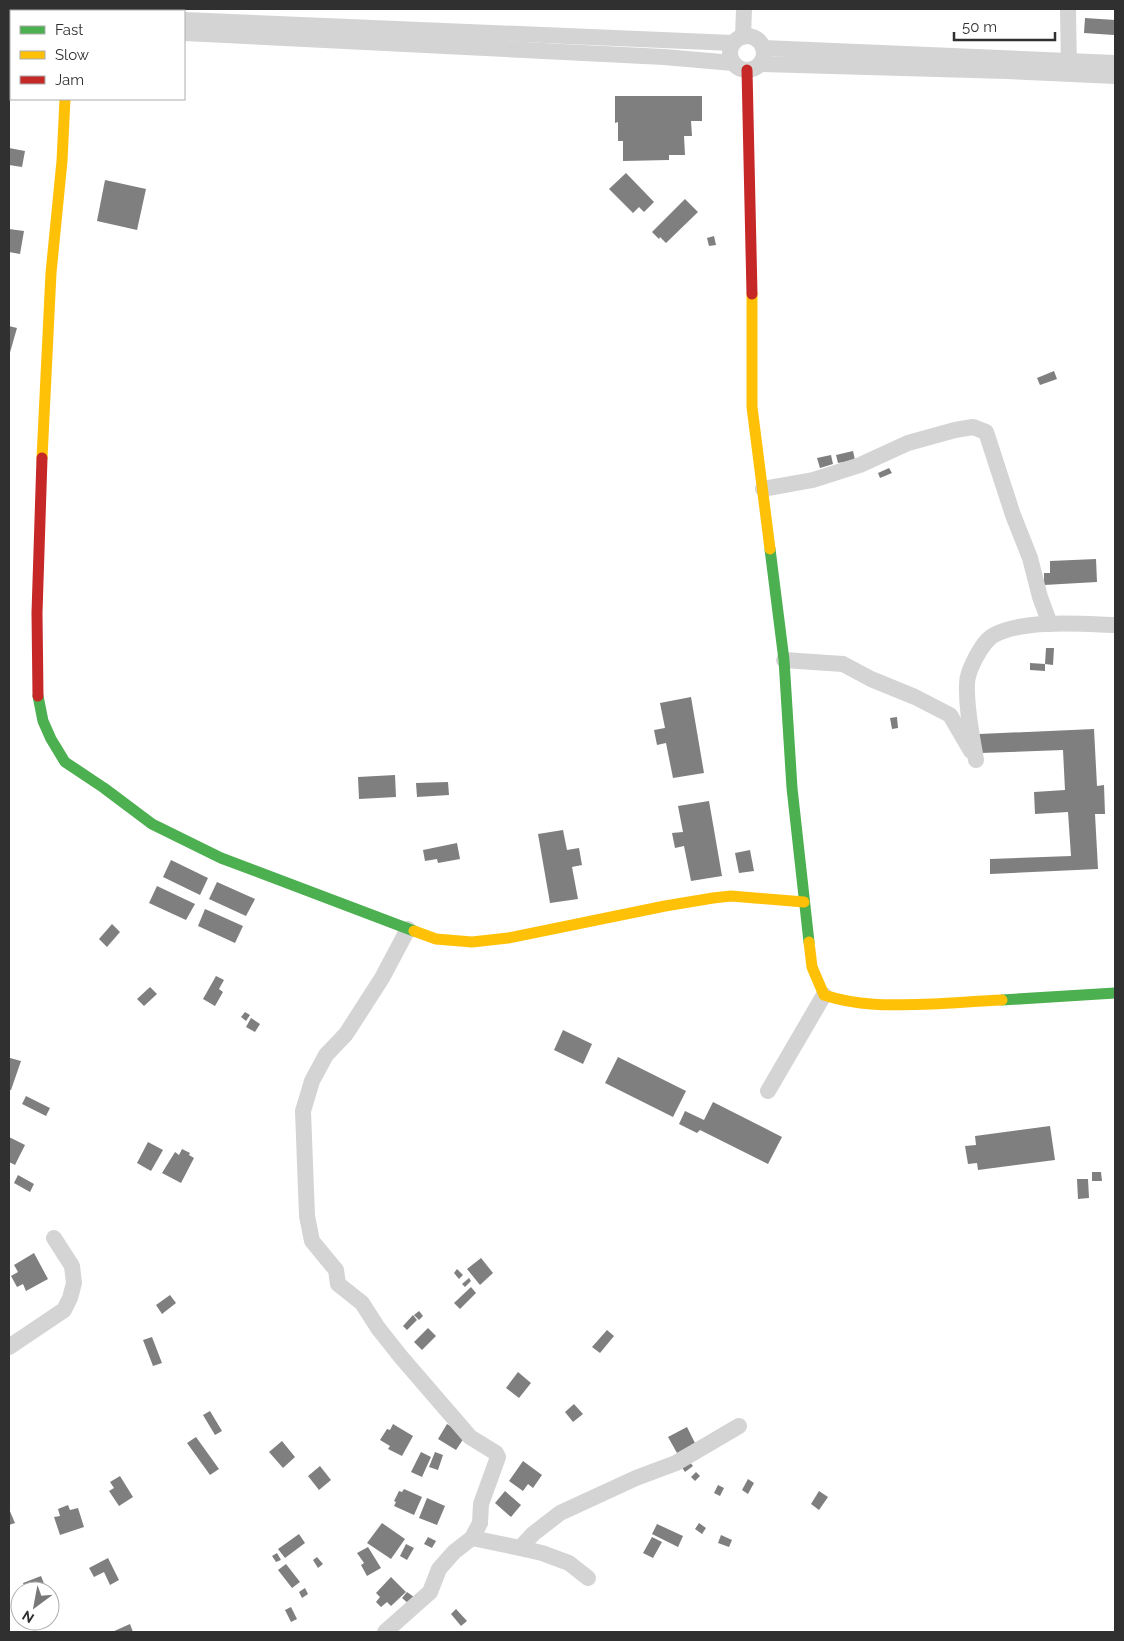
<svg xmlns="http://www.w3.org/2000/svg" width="1124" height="1641" font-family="Raleway,sans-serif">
<rect width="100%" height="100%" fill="#fff"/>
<g fill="#7f7f7f">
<polygon points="1085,18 1115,20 1114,35 1084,33"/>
<polygon points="9,78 11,79 11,95 9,94"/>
<polygon points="615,96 702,96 702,121 691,121 692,136 684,136 685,155 669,155 669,160 623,161 623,141 618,141 618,122 615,123"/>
<polygon points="9,148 25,151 22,167 9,165"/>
<polygon points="626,173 654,202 644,212 639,207 633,213 609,189"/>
<polygon points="105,180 146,189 137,230 97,221"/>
<polygon points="685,199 698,212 666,243 660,237 659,239 652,232"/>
<polygon points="9,229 24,231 20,254 9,252"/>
<polygon points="714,236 716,245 709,246 707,238"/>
<polygon points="9,326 17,328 9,356"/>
<polygon points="1054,371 1057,379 1040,385 1037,378"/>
<polygon points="853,451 855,460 838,463 836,455"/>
<polygon points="831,455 833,464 820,468 817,458"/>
<polygon points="889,468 892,473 880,478 878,473"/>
<polygon points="1096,559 1097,582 1044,585 1044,573 1050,573 1050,561"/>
<polygon points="1046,648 1054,648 1053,665 1045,664 1045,671 1030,670 1030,663 1045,664"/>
<polygon points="691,697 704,773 673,778 666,743 657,745 654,730 665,728 660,703"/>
<polygon points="897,717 898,728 892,729 890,718"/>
<polygon points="1094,729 1097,786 1104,785 1105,814 1095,814 1098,869 990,874 990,859 1071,856 1068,812 1035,814 1034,792 1065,790 1063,750 980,753 979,734"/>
<polygon points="395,775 396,797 359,799 358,777"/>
<polygon points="448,782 449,795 417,797 416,783"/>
<polygon points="709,801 722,876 691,881 684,846 675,848 672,833 683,832 678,806"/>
<polygon points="563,830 567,850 579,848 582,865 572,867 578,899 550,903 538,834"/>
<polygon points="457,843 460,859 438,863 437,859 425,861 423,850"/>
<polygon points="750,850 754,871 739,873 735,853"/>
<polygon points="171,860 208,878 200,895 163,877"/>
<polygon points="217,882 255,899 246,916 209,899"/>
<polygon points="157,886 195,904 186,920 149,903"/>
<polygon points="205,909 243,926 235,943 198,926"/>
<polygon points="112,924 120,932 107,947 99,939"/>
<polygon points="216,976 224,980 219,989 223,992 215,1006 203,999"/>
<polygon points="150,987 157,994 144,1006 137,999"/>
<polygon points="245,1012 250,1015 246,1021 241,1017"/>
<polygon points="251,1018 260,1024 255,1032 246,1027"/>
<polygon points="563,1030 592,1044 583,1064 554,1050"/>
<polygon points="618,1057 686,1091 673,1117 605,1083"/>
<polygon points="10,1058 21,1061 11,1090 9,1090 9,1062"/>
<polygon points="26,1096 50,1108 46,1116 22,1104"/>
<polygon points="713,1102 782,1137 768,1164 700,1130 697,1133 679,1124 685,1111 704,1120"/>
<polygon points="1050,1126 1055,1160 978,1170 977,1163 968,1164 965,1146 976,1145 975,1136"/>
<polygon points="9,1137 25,1145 15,1165 9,1162"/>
<polygon points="148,1142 163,1150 151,1171 137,1163"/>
<polygon points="182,1149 190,1153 189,1155 194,1158 181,1183 162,1173 175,1152 179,1155"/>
<polygon points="1092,1172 1101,1172 1102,1181 1092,1181"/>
<polygon points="18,1175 34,1184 30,1192 14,1183"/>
<polygon points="1077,1179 1088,1179 1089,1198 1078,1199"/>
<polygon points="34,1253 48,1279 26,1291 23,1284 17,1287 11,1276 18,1272 14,1265"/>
<polygon points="481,1258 493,1273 480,1285 467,1269"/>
<polygon points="457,1269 463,1275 459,1279 454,1273"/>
<polygon points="469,1278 471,1281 465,1287 462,1284"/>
<polygon points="471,1287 476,1293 460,1309 454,1303"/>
<polygon points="170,1295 176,1303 162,1314 156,1305"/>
<polygon points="419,1311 423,1316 419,1320 414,1315"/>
<polygon points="413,1315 417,1320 407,1330 403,1326"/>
<polygon points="428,1328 436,1336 422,1350 414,1342"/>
<polygon points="607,1330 614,1336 600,1353 592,1347"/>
<polygon points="152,1337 162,1363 153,1366 143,1340"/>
<polygon points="518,1372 531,1383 519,1398 506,1388"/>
<polygon points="574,1404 583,1414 573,1422 565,1412"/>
<polygon points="210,1411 222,1431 215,1435 203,1415"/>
<polygon points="393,1424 413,1436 402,1456 388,1449 390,1446 380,1440 387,1429 390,1430"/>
<polygon points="447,1424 466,1435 456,1450 438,1439"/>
<polygon points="687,1427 695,1443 677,1453 668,1437"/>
<polygon points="196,1437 219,1469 210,1475 187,1443"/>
<polygon points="282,1441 295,1457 283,1468 269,1452"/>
<polygon points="421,1452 431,1457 422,1477 411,1472"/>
<polygon points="435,1452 443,1455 438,1470 429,1467"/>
<polygon points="523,1461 542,1475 533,1488 528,1484 523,1491 509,1481"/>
<polygon points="689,1461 693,1466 685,1472 681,1466"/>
<polygon points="320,1466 331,1480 319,1490 308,1476"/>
<polygon points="696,1472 700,1476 695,1481 691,1477"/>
<polygon points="120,1476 133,1497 119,1506 109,1491 114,1488 110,1482"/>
<polygon points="748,1479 754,1483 748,1494 742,1490"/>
<polygon points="718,1485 724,1488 720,1496 714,1493"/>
<polygon points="404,1489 422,1497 414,1515 394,1506 396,1502 394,1501 399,1491 402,1492"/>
<polygon points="505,1491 521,1505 511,1517 495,1503"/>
<polygon points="819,1491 828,1497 819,1510 811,1504"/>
<polygon points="427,1498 445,1506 437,1525 419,1518"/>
<polygon points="68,1505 70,1510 78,1508 84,1527 60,1535 54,1517 60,1516 58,1509"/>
<polygon points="9,1509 15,1523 9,1525"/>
<polygon points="382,1523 405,1539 391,1559 367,1543"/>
<polygon points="699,1523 706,1528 702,1534 695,1529"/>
<polygon points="657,1524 683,1536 678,1547 652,1534"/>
<polygon points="299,1534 305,1543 285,1558 278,1549"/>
<polygon points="721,1535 732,1540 729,1547 718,1543"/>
<polygon points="428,1537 436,1541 432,1548 424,1544"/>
<polygon points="652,1537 662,1542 653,1558 643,1553"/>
<polygon points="406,1544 414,1548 407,1560 400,1556"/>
<polygon points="368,1547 381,1568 367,1576 361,1565 364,1563 357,1553"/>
<polygon points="277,1553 281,1560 276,1562 272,1556"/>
<polygon points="317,1557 323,1564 318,1568 313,1560"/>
<polygon points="108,1558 119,1580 110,1585 104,1572 94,1577 89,1568"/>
<polygon points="286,1564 300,1582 292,1588 278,1570"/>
<polygon points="41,1576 47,1591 26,1591 23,1583"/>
<polygon points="391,1577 406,1592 391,1606 387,1602 381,1607 376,1602 380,1597 376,1593"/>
<polygon points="305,1588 308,1594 302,1598 299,1592"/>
<polygon points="407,1592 414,1597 409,1604 402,1598"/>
<polygon points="291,1607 297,1619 291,1622 285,1610"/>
<polygon points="456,1609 467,1621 461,1626 451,1614"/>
<polygon points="130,1624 133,1632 112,1632"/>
</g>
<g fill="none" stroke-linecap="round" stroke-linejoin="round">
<g stroke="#d4d4d4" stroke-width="16">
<polyline points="1068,9 1069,71"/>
<polyline points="9,11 24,11"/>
<polyline points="70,11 70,9"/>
<polyline points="184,20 733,43"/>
<polyline points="9,24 11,24"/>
<polyline points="184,33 664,57 733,63"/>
<circle cx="747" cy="53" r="17"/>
<polyline points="743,37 744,9"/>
<polyline points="763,48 1115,63"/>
<polyline points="760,64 1007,71 1115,76"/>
<polyline points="763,489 813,480 860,465 908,443 955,430 973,427 986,432 1013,515 1030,558 1040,597 1050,624"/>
<polyline points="784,660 843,664 871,679 915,697 950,715 971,751"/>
<path d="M976,760C972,735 966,709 967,684C967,675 971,667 975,659C980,650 985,640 994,635C1024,619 1081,624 1115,625"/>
<polyline points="768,1091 824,995"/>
<polyline points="9,1347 64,1310 70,1298 74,1283 72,1266 54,1238"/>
<polyline points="472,1538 520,1548 533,1534 560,1513 636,1478 676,1463 739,1426"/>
<polyline points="520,1548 542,1553 569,1563 588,1578"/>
<polyline points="385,1632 430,1592 439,1569 454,1552 472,1538 480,1523 481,1504 498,1457 496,1453 470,1437 401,1357 378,1328 362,1303 338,1284 336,1270 312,1241 307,1216 303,1111 312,1081 326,1055 346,1034 382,978 408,929"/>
</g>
<g stroke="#4caf50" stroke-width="11">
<polyline points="770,549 784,660 792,788 809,942"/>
<polyline points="38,696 43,721 51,739 65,762 104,788 152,824 221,858 414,931"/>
<polyline points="1002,1000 1115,993"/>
</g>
<g stroke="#ffc107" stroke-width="11">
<polyline points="752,294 752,407 770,549"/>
<polyline points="42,458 51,273 62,161 65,99"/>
<polyline points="414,931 436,939 472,942 508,938 665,906 713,898 731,896 804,902"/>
<path d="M809,942L812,967L824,995C860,1007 895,1005 932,1004C955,1003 979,1001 1002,1000"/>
</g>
<g stroke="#c62828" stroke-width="11">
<polyline points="747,70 752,294"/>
<polyline points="38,696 37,613 42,458"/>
</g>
</g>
<rect width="1124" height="1641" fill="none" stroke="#303030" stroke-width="20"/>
<rect x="10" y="10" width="175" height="90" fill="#ffffff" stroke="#acacac"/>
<rect x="20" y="26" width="25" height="8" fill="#4caf50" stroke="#acacac"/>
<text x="55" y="35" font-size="15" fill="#303030">Fast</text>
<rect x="20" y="51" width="25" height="8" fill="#ffc107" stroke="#acacac"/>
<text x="55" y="60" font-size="15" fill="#303030">Slow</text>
<rect x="20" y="76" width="25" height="8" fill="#c62828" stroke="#acacac"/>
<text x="55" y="85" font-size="15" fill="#303030">Jam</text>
<g transform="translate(35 1606) rotate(212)"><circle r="24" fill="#ffffff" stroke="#acacac"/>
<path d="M0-4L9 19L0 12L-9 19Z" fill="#787878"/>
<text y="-8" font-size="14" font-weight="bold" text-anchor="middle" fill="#303030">N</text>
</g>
<path d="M954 32v8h101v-8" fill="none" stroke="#303030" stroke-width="2.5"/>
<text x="962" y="32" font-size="15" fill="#303030" stroke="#ffffff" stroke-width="4" paint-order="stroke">50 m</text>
</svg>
